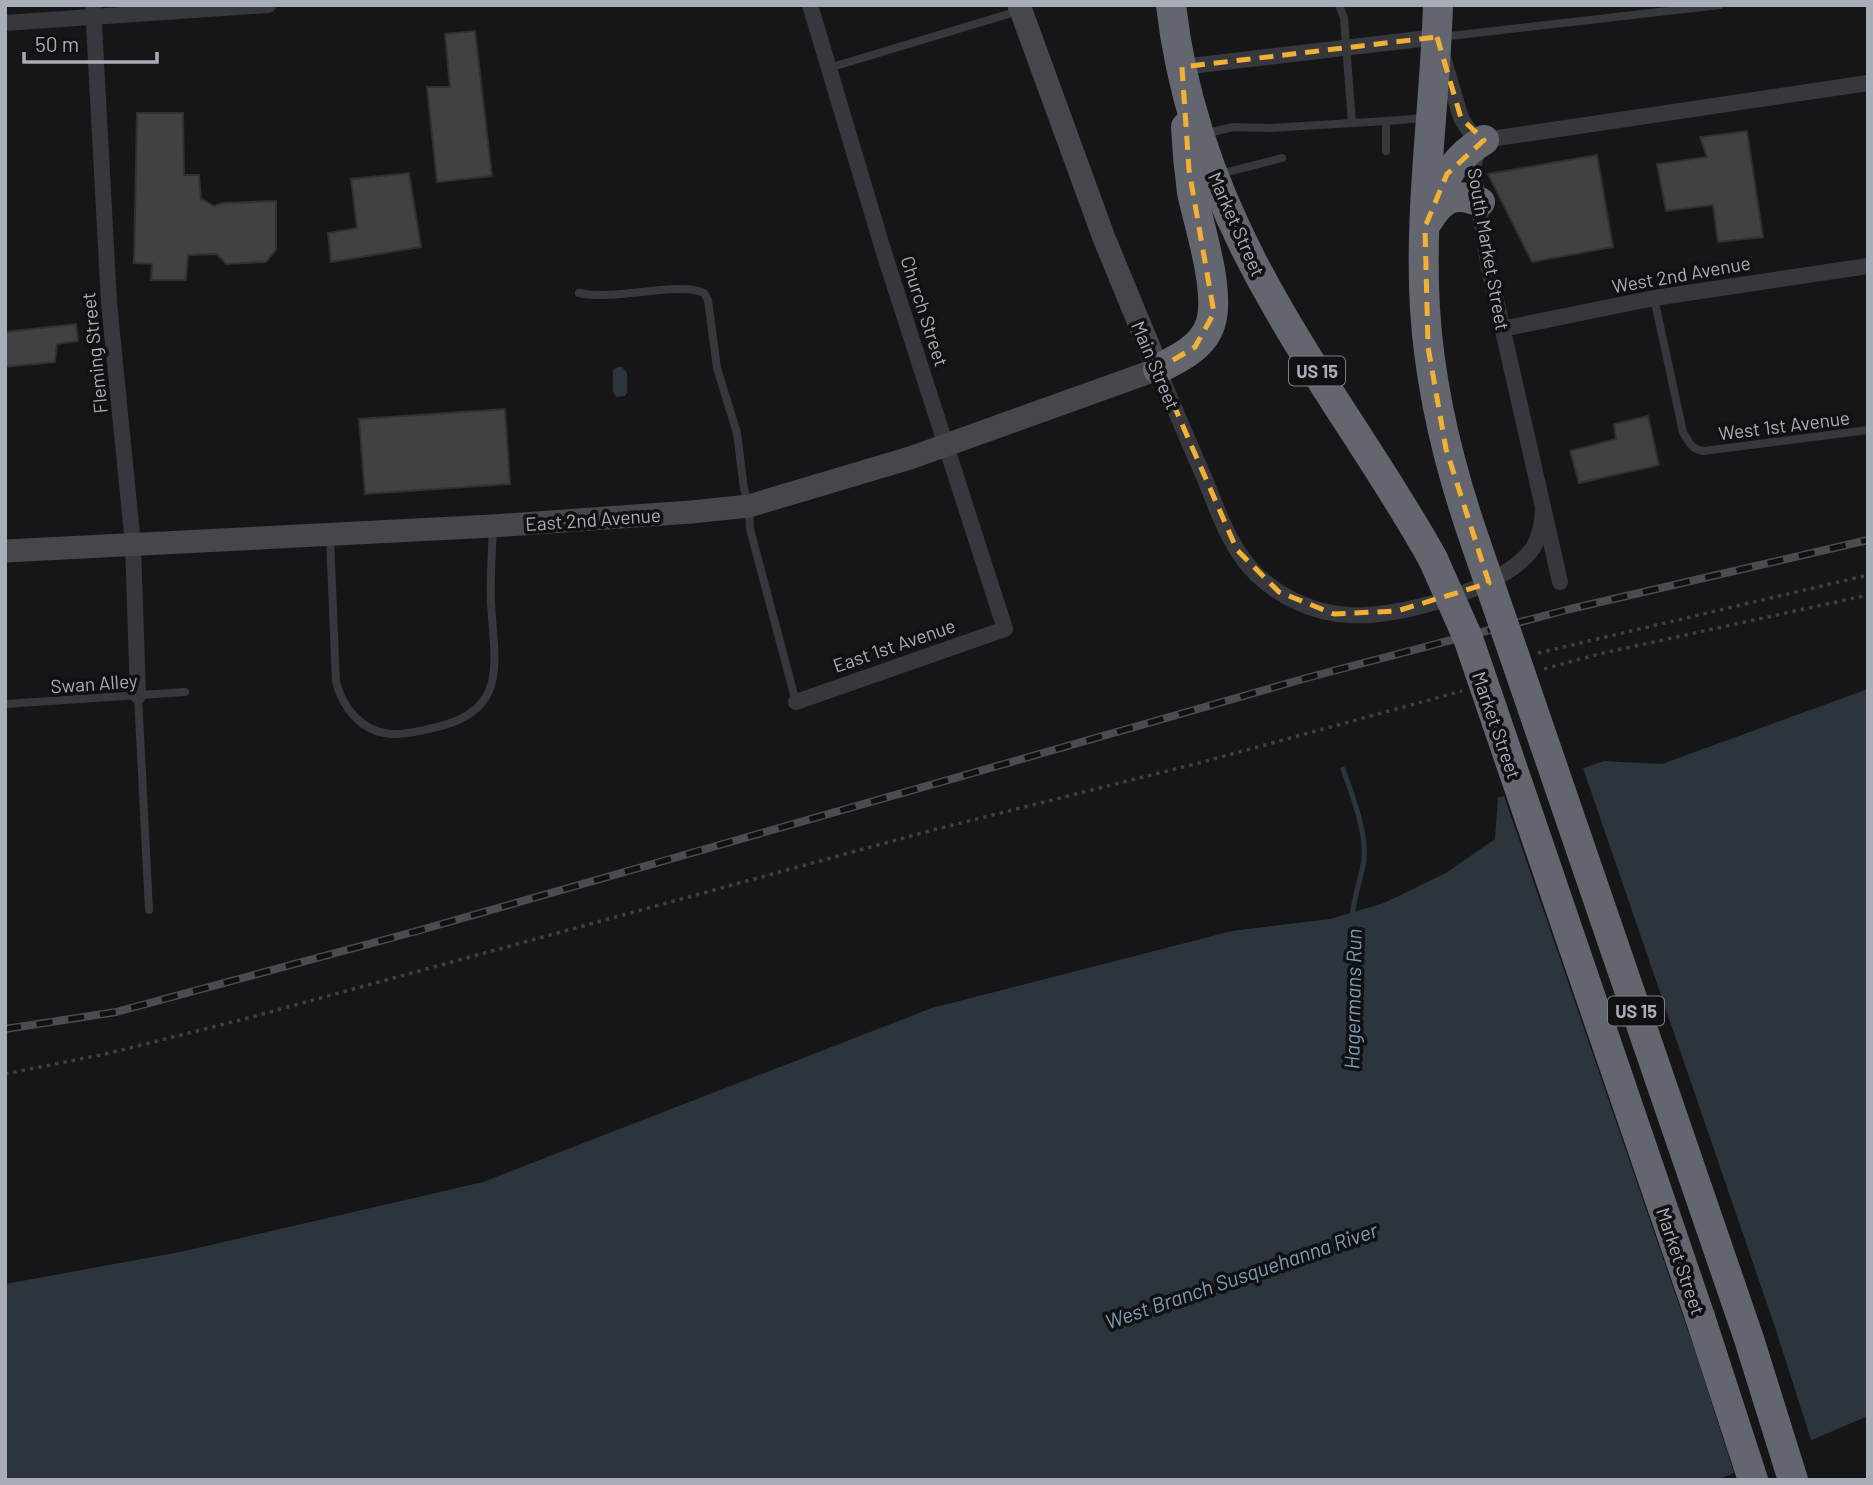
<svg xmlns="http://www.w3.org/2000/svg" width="1873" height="1485" font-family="Barlow,sans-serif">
<rect width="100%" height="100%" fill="#161618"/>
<g fill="#2c353c">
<polygon points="618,367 622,367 627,373 627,393 625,396 616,397 613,392 613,370"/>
<polygon points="1868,689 1868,1416 1717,1480 5,1480 5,1284 180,1252 483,1182 932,1008 1232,931 1330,919 1384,903 1446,873 1495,839 1498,798 1604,761 1662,764"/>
</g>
<polygon fill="#161618" points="1582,765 1776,1330 1812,1443 1735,1476 1697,1357 1503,793"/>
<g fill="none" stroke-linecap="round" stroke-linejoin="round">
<path stroke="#2c353c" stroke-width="5" d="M1343,769C1352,794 1367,833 1364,860C1361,880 1353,898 1352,919"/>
</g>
<g fill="#404145" stroke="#303034" stroke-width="2">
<polygon points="475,31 492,176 437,182 427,87 450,87 445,34"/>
<polygon points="137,113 183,113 184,175 199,175 201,199 214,206 223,203 276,201 276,250 266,262 226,264 217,254 188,255 186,280 151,280 152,264 134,263"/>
<polygon points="1747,131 1763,237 1718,242 1713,205 1666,211 1657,164 1707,157 1700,137"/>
<polygon points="1597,155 1613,247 1532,262 1488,174"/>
<polygon points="409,173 421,247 331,262 328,233 357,228 351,179"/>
<polygon points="76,324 78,341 57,344 55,362 5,367 5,332"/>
<polygon points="505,409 510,484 365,494 359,419"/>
<polygon points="1648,416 1659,465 1579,483 1570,451 1616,439 1614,424"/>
</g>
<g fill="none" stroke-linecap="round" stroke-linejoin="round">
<g stroke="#3d3f44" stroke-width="3.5" stroke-dasharray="3.5 5" stroke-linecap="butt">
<polyline points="1538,653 1868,575"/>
<polyline points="1544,669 1599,654 1868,595"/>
<polyline points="5,1074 110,1053 244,1019 929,831 1199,763 1462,691"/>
</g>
<g stroke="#37383d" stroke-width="8">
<polyline points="1339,5 1344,18 1352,123"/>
<polyline points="1441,37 1720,5"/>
<polyline points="829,68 1018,11"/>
<polyline points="1204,134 1233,127 1269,128 1386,121"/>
<polyline points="1386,151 1386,121 1425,118"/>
<polyline points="1220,174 1282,158"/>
<path d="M579,293C615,301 679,281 704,293L708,300L717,368L737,433L744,489L749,506L750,529L796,702"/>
<path d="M1654,298L1683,432C1689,442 1691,449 1703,451L1868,430"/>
<path d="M330,537L336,682C343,708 361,731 390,734C404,735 419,731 433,728C510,712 494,663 491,602C490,577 492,552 493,527"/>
<polyline points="138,696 149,910"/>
<polyline points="5,704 185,692"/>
</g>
<g stroke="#37383d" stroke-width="16">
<polyline points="93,5 109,303 133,544 138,696"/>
<polyline points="5,23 268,5"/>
<polyline points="1182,67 1437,37 1461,118 1470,132 1484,140"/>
<polyline points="1484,140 1868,83"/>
<polyline points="1478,147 1473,169 1489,269 1560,582"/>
<polyline points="1502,329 1654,298 1868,266"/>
<path d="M1158,369C1173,405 1188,441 1204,477C1218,511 1230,549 1257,575C1282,598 1314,613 1348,615C1396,619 1505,589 1533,548C1541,535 1542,522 1543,507"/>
<polyline points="796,702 1005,629 885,256 810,5"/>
</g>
<polyline stroke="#45474d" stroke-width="23" points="5,551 493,526 691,512 749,506 910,458 1158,369 1104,238 1019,5"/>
<g stroke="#63666e" stroke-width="30">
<path d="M1171,5C1183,111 1223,214 1276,305C1325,392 1385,472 1433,559"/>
<path d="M1438,5C1435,106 1419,208 1425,309C1430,390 1449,467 1476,544"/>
<path d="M1432,207C1443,178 1457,156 1484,140"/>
<path d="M1428,221C1442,198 1454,191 1480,202"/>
<path d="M1158,369C1177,359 1198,350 1208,330C1224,299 1199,227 1192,192C1189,170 1187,148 1186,127"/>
<polyline points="1700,1317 1753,1480"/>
</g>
<defs>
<polyline id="rail" points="5,1029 116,1012 417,931 1310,677 1570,609 1868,540"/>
</defs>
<use href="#rail" stroke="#4a4c52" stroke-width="8"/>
<use href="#rail" stroke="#111113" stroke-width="5" stroke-dasharray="16" stroke-linecap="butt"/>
<g stroke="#63666e" stroke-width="30">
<polyline points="1476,544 1749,1339 1793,1480"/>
<polyline points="1433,559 1468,638 1700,1317"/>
</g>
</g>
<path fill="none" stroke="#f2b134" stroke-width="5" stroke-dasharray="14 9" stroke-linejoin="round" d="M1437,37L1461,118L1484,140L1447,174L1425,227L1428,347L1446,449L1489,583L1397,611L1334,614L1279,592L1237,550L1158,369L1195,347L1214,313L1189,170L1182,67Z"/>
<g text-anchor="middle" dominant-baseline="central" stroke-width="7" stroke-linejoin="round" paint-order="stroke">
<g fill="#111113" stroke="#7b7e86" stroke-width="2">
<rect x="1289" y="356.5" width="56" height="29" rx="5"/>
<rect x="1608" y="996.5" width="56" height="29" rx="5"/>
</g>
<g font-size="18" font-weight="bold" fill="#a8adb8">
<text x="1317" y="371">US 15</text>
<text x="1636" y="1011">US 15</text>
</g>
<g font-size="19" fill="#a8adb8" stroke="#111113">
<text transform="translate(1237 224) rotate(66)">Market Street</text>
<text transform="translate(1489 249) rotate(80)">South Market Street</text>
<text transform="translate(1681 274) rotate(-10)">West 2nd Avenue</text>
<text transform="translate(925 311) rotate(72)">Church Street</text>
<text transform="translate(94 353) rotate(-96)">Fleming Street</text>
<text transform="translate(1156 365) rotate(67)">Main Street</text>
<text transform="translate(1784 425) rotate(-7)">West 1st Avenue</text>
<text transform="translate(593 519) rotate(-4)">East 2nd Avenue</text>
<text transform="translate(894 645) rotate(-19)">East 1st Avenue</text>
<text transform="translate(94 683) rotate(-4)">Swan Alley</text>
<text transform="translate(1497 725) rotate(71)">Market Street</text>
<text transform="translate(1681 1261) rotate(71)">Market Street</text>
</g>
<g font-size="21" font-style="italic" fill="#7f9bb3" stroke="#111113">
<text transform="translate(1352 999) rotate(-89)">Hagermans Run</text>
<text transform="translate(1241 1275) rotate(-19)">West Branch Susquehanna River</text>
</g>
</g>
<rect width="1873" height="1485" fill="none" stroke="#a8adb8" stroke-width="14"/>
<path d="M24 52v10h133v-10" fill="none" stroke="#a8adb8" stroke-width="3.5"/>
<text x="35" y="52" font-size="21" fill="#a8adb8" stroke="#111113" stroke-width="5" paint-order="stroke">50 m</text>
</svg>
